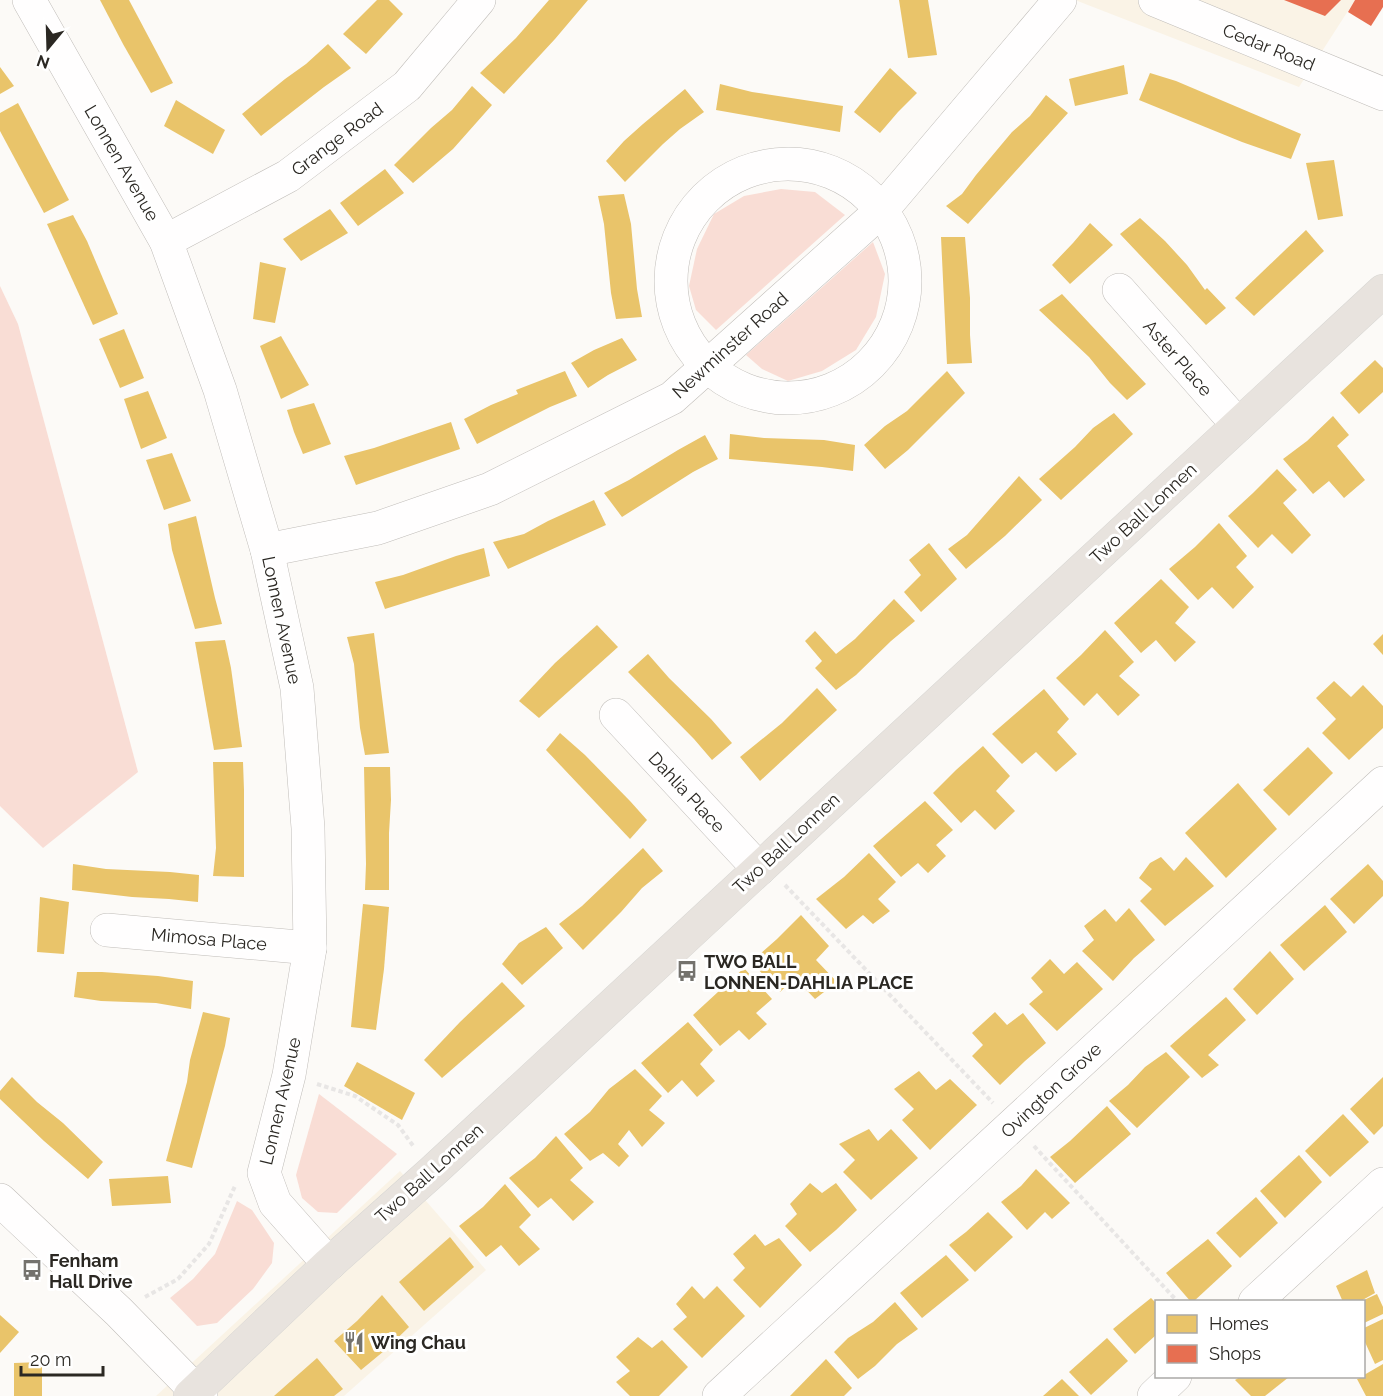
<svg xmlns="http://www.w3.org/2000/svg" width="1383" height="1396" font-family="Raleway,sans-serif">
<rect width="100%" height="100%" fill="#fcfaf7"/>
<g fill="#faf3e6">
<polygon points="1075,0 1355,0 1299,87"/>
<polygon points="400,1171 486,1270 344,1396 156,1396"/>
</g>
<g fill="#f9ddd5">
<polygon points="781,189 815,192 845,215 716,330 696,310 689,286 697,249 714,214 744,196"/>
<polygon points="873,242 885,274 876,317 856,350 822,371 788,381 762,369 746,355"/>
<polygon points="0,286 18,324 138,772 43,848 0,806"/>
<polygon points="319,1094 397,1154 337,1213 318,1212 302,1198 296,1175"/>
<polygon points="237,1201 252,1210 274,1243 272,1263 253,1289 217,1323 197,1326 170,1298 193,1279 215,1254"/>
</g>
<g fill="#e9c46a">
<polygon points="100,0 129,0 173,83 151,93 123,44"/>
<polygon points="377,0 389,0 403,14 366,54 343,34"/>
<polygon points="549,0 588,0 555,39 504,94 480,73 516,38"/>
<polygon points="899,0 928,0 937,55 908,58"/>
<polygon points="328,44 351,68 324,87 261,136 242,114 285,79 306,64"/>
<polygon points="1124,65 1128,94 1075,106 1069,79"/>
<polygon points="0,67 14,86 0,94"/>
<polygon points="890,68 917,93 898,112 880,133 854,112"/>
<polygon points="1150,73 1176,81 1301,134 1291,159 1242,142 1139,100"/>
<polygon points="720,84 752,92 843,106 840,132 716,110"/>
<polygon points="472,86 492,105 453,149 413,183 394,165 431,128 452,110"/>
<polygon points="685,89 704,112 680,129 663,144 625,182 606,161 624,141 643,124"/>
<polygon points="1046,95 1068,113 968,224 946,206 962,194 976,175 1012,132 1030,116"/>
<polygon points="176,100 225,130 213,154 164,126"/>
<polygon points="18,103 69,200 44,213 0,131 0,113"/>
<polygon points="1334,160 1343,216 1318,220 1306,163"/>
<polygon points="385,169 404,193 358,226 340,203"/>
<polygon points="624,194 631,224 637,289 642,317 616,319 611,293 604,224 598,196"/>
<polygon points="330,209 348,233 301,261 283,239"/>
<polygon points="73,215 87,241 118,314 93,325 47,224"/>
<polygon points="1140,218 1165,241 1187,265 1205,290 1207,288 1226,308 1206,325 1120,234"/>
<polygon points="1090,223 1113,245 1070,284 1052,265 1073,243"/>
<polygon points="1306,230 1324,251 1254,316 1235,298"/>
<polygon points="941,237 965,237 970,298 970,335 972,363 947,364"/>
<polygon points="260,262 286,268 275,323 253,319"/>
<polygon points="1062,294 1146,384 1127,400 1110,383 1089,357 1039,310"/>
<polygon points="124,329 144,378 120,388 99,339"/>
<polygon points="281,336 309,385 281,399 260,346"/>
<polygon points="622,338 637,360 608,375 588,388 571,363 594,350"/>
<polygon points="1375,360 1383,368 1383,392 1359,414 1340,393"/>
<polygon points="565,371 577,396 550,407 477,444 464,419 491,405 518,394 516,390"/>
<polygon points="947,371 965,393 908,450 885,469 864,445 885,426 907,411"/>
<polygon points="148,391 167,438 141,449 124,399"/>
<polygon points="314,403 331,444 303,454 294,432 287,410"/>
<polygon points="1114,413 1133,434 1061,500 1039,479 1075,447 1093,428"/>
<polygon points="1333,416 1349,435 1337,446 1365,480 1344,498 1329,481 1313,494 1283,459 1307,441"/>
<polygon points="451,422 460,449 356,485 344,456 374,448"/>
<polygon points="730,434 764,438 824,440 855,445 853,471 822,467 729,459"/>
<polygon points="705,435 718,459 693,472 622,517 604,493 629,480 678,450"/>
<polygon points="172,453 191,501 164,510 146,460"/>
<polygon points="1277,469 1297,490 1283,503 1311,535 1292,554 1272,534 1258,548 1228,516 1253,493"/>
<polygon points="1019,476 1042,500 1005,536 966,569 948,549 967,535"/>
<polygon points="594,500 606,525 508,569 493,542 524,534 548,521"/>
<polygon points="196,516 215,598 222,624 195,629 172,550 168,524"/>
<polygon points="1219,523 1247,556 1236,567 1254,587 1233,609 1212,587 1198,600 1169,569 1195,547"/>
<polygon points="929,543 957,579 921,612 904,592 921,575 909,560"/>
<polygon points="484,548 490,576 385,609 375,582 403,575 456,556"/>
<polygon points="1161,579 1189,607 1175,623 1196,642 1175,662 1156,640 1141,653 1114,623"/>
<polygon points="894,599 915,621 891,641 856,675 836,690 815,668 822,661 805,641 815,631 836,654 855,639"/>
<polygon points="597,625 618,647 539,718 519,701 555,663"/>
<polygon points="1105,630 1134,662 1119,676 1140,695 1118,716 1097,693 1084,706 1056,678 1081,655"/>
<polygon points="374,633 389,753 365,755 360,728 354,664 347,637"/>
<polygon points="1383,634 1383,655 1373,644"/>
<polygon points="225,640 231,668 242,747 214,750 195,642"/>
<polygon points="648,654 669,678 711,719 732,743 712,760 694,739 628,672"/>
<polygon points="1334,681 1351,697 1363,685 1383,706 1383,728 1349,760 1322,733 1336,719 1316,698"/>
<polygon points="817,688 837,710 760,781 740,757 782,723"/>
<polygon points="1044,689 1069,719 1057,732 1077,754 1056,772 1036,752 1022,764 992,734"/>
<polygon points="560,733 585,755 630,801 647,820 630,839 546,750"/>
<polygon points="983,746 1010,776 996,791 1015,811 995,830 975,810 961,823 933,793 956,770"/>
<polygon points="1308,747 1333,773 1289,816 1263,790"/>
<polygon points="213,762 243,762 244,790 244,877 213,876 216,848"/>
<polygon points="364,767 390,767 391,800 389,833 389,890 365,890 366,864"/>
<polygon points="1238,783 1277,829 1226,878 1185,833"/>
<polygon points="925,801 953,830 936,845 946,856 928,873 918,863 901,877 873,846"/>
<polygon points="643,848 663,871 642,888 621,912 583,950 559,924 582,906"/>
<polygon points="869,853 896,882 878,899 890,911 873,924 863,915 846,929 816,899 844,877"/>
<polygon points="1161,857 1174,871 1186,857 1214,886 1165,926 1140,901 1152,889 1139,878 1150,863"/>
<polygon points="73,864 106,869 170,872 199,875 198,902 169,899 132,897 72,890"/>
<polygon points="1368,864 1383,881 1383,896 1354,924 1330,899"/>
<polygon points="40,897 69,902 64,954 37,952"/>
<polygon points="363,904 389,907 384,969 376,1030 351,1027"/>
<polygon points="1325,905 1347,932 1304,971 1280,945"/>
<polygon points="1129,908 1155,940 1134,958 1113,981 1082,951 1094,940 1084,926 1105,909 1116,922"/>
<polygon points="801,915 829,946 816,960 837,982 815,999 795,978 780,992 751,962 777,939"/>
<polygon points="546,927 563,948 522,985 502,964 519,943"/>
<polygon points="1270,951 1294,979 1257,1015 1233,989"/>
<polygon points="1050,959 1064,974 1077,962 1103,989 1057,1031 1029,1004 1043,992 1031,978"/>
<polygon points="744,968 772,999 756,1013 767,1024 749,1040 739,1030 720,1046 693,1015"/>
<polygon points="77,972 102,972 158,976 193,981 191,1009 156,1003 101,1001 74,997"/>
<polygon points="502,982 525,1006 442,1078 424,1060 460,1022"/>
<polygon points="1226,997 1246,1020 1208,1055 1219,1065 1202,1078 1170,1046"/>
<polygon points="203,1012 230,1018 225,1046 192,1168 166,1161 187,1082 190,1060"/>
<polygon points="995,1012 1007,1025 1023,1013 1046,1043 1025,1061 1000,1085 972,1056 983,1045 972,1033"/>
<polygon points="688,1022 713,1050 700,1064 715,1081 697,1097 682,1080 668,1093 641,1063"/>
<polygon points="1166,1052 1190,1077 1137,1128 1109,1101 1128,1085 1145,1067"/>
<polygon points="357,1062 415,1093 402,1120 344,1086"/>
<polygon points="635,1069 662,1096 649,1110 665,1123 642,1147 629,1130 618,1144 629,1156 619,1167 603,1153 590,1161 564,1134 590,1112 609,1089"/>
<polygon points="919,1071 936,1090 950,1079 977,1105 930,1150 902,1120 914,1109 894,1089"/>
<polygon points="12,1077 37,1102 63,1123 103,1162 88,1179 44,1141 0,1099 0,1091"/>
<polygon points="1383,1077 1383,1126 1374,1135 1350,1109"/>
<polygon points="1107,1106 1131,1134 1075,1183 1050,1157 1070,1141"/>
<polygon points="1343,1114 1369,1142 1330,1177 1305,1151"/>
<polygon points="869,1129 878,1141 891,1129 918,1158 871,1200 843,1172 855,1160 839,1144"/>
<polygon points="556,1136 583,1168 570,1180 594,1202 573,1221 551,1198 538,1208 509,1178 535,1158"/>
<polygon points="1299,1155 1322,1182 1285,1218 1260,1191"/>
<polygon points="1036,1169 1070,1203 1052,1219 1045,1212 1027,1230 1001,1202 1021,1186"/>
<polygon points="168,1176 171,1203 112,1206 109,1179"/>
<polygon points="810,1183 822,1193 836,1183 857,1210 836,1230 810,1252 785,1226 797,1214 790,1204"/>
<polygon points="505,1184 531,1215 519,1227 540,1249 519,1266 501,1245 486,1257 459,1226 483,1207"/>
<polygon points="1256,1197 1278,1223 1240,1258 1216,1233"/>
<polygon points="988,1212 1013,1237 975,1272 949,1245 966,1232"/>
<polygon points="755,1234 765,1246 779,1238 802,1265 760,1308 733,1280 745,1268 733,1254"/>
<polygon points="450,1237 474,1267 424,1311 399,1282"/>
<polygon points="1208,1239 1232,1266 1193,1302 1191,1302 1166,1273"/>
<polygon points="946,1255 969,1280 922,1318 900,1293"/>
<polygon points="1367,1270 1375,1293 1359,1302 1343,1302 1336,1286"/>
<polygon points="692,1286 704,1299 717,1286 745,1316 702,1358 673,1329 687,1317 676,1304"/>
<polygon points="1377,1294 1383,1307 1383,1314 1364,1323 1364,1300"/>
<polygon points="382,1295 409,1327 384,1351 361,1370 334,1341 357,1321"/>
<polygon points="1151,1298 1156,1303 1156,1335 1135,1354 1113,1329 1131,1314"/>
<polygon points="895,1302 918,1329 897,1344 875,1366 858,1379 834,1352 848,1338 873,1322"/>
<polygon points="0,1315 19,1332 0,1353"/>
<polygon points="1383,1319 1383,1360 1375,1364 1364,1340 1364,1328"/>
<polygon points="638,1337 652,1348 662,1340 688,1367 659,1396 630,1396 616,1382 630,1371 616,1357"/>
<polygon points="1107,1338 1128,1361 1091,1395 1069,1372"/>
<polygon points="317,1358 343,1389 334,1396 274,1396"/>
<polygon points="826,1359 852,1388 844,1396 790,1396"/>
<polygon points="42,1362 42,1396 14,1396 14,1363"/>
<polygon points="1383,1364 1383,1396 1366,1396 1357,1379 1364,1377 1364,1375"/>
<polygon points="1240,1377 1289,1377 1265,1396 1251,1396 1235,1380"/>
<polygon points="1062,1379 1079,1396 1043,1396"/>
</g>
<g fill="#e76f51">
<polygon points="1284,0 1341,0 1325,16"/>
<polygon points="1355,0 1383,0 1383,7 1371,26 1348,12"/>
</g>
<g fill="none" stroke-linecap="round" stroke-linejoin="round">
<defs>
<g id="minor">
<polyline points="29,0 166,241 220,390 267,550 297,688 308,828 310,948 289,1075 264,1173 275,1203 329,1264"/>
<polyline points="1155,0 1383,94"/>
<circle cx="788" cy="281" r="117"/>
<polyline points="166,241 288,176 407,86 479,0"/>
<polyline points="1119,290 1238,425"/>
<polyline points="267,550 378,528 490,489 672,398 882,210 1060,0"/>
<polyline points="616,715 759,869"/>
<polyline points="107,930 310,948"/>
<polyline points="0,1200 119,1312 201,1396"/>
<polyline points="1255,1302 1383,1184"/>
<polyline points="719,1396 1383,783"/>
<polyline points="1154,1396 1175,1376"/>
</g>
<polyline id="major" points="190,1396 329,1264 432,1172 1383,291"/>
</defs>
<use href="#minor" stroke="#c0bdb9" stroke-width="34"/>
<use href="#major" stroke="#d8d7d4" stroke-width="34"/>
<g stroke="#e8e6e5" stroke-width="4" stroke-dasharray="4.5 3" stroke-linecap="butt">
<polyline points="785,885 993,1103"/>
<polyline points="317,1084 355,1096 398,1125 414,1147"/>
<polyline points="1034,1146 1178,1302"/>
<polyline points="145,1297 178,1279 209,1244 235,1186"/>
</g>
<use href="#minor" stroke="#fffefe" stroke-width="33"/>
<use href="#major" stroke="#e8e3de" stroke-width="33"/>
</g>
<defs>
<symbol id="bus-bare" viewBox="-9 -9 18 18"><path d="M-5-6H5V4H4V6H2V4H-2V6H-4V4H-5ZM-3.5-4V0h7V-4ZM-3.5 1.2v1.5H-2V1.2ZM2 1.2v1.5H3.5V1.2Z" fill="#74726d" stroke="#fff" stroke-width="2.5" paint-order="stroke"/></symbol>
<symbol id="restaurant-bare" viewBox="-9 -9 18 18"><path d="M-5-6h1v4h1v-4h1v4h1v-4h1v5L-1.5 .5V6h-2V.5L-5-1ZM5-6V6H3V1.5H1.5Q1.5-4 5-6Z" fill="#74726d" stroke="#fff" stroke-width="2.5" paint-order="stroke"/></symbol>
</defs>
<g fill-rule="evenodd">
<use href="#bus-bare" x="672" y="956" width="30" height="30"/>
<use href="#bus-bare" x="17" y="1255" width="30" height="30"/>
<use href="#restaurant-bare" x="339" y="1327" width="30" height="30"/>
</g>
<g text-anchor="middle" dominant-baseline="central" stroke-width="6" stroke-linejoin="round" paint-order="stroke">
<g font-size="18" fill="#2b2823" stroke="#fff">
<text transform="translate(1269 47) rotate(22)">Cedar Road</text>
<text transform="translate(337 139) rotate(-37)">Grange Road</text>
<text transform="translate(122 163) rotate(60)">Lonnen Avenue</text>
<text transform="translate(730 345) rotate(-42)">Newminster Road</text>
<text transform="translate(1178 358) rotate(49)">Aster Place</text>
<text transform="translate(1143 513) rotate(-43)">Two Ball Lonnen</text>
<text transform="translate(282 620) rotate(78)">Lonnen Avenue</text>
<text transform="translate(687 792) rotate(47)">Dahlia Place</text>
<text transform="translate(786 843) rotate(-43)">Two Ball Lonnen</text>
<text transform="translate(209 939) rotate(5)">Mimosa Place</text>
<text transform="translate(1051 1090) rotate(-43)">Ovington Grove</text>
<text transform="translate(280 1101) rotate(-77)">Lonnen Avenue</text>
<text transform="translate(429 1173) rotate(-42)">Two Ball Lonnen</text>
</g>
<g font-size="18" font-weight="bold" fill="#2b2823" stroke="#fff" text-anchor="start">
<text x="704" y="961">TWO BALL<tspan x="704" dy="21">LONNEN-DAHLIA PLACE</tspan></text>
<text x="49" y="1260">Fenham<tspan x="49" dy="21">Hall Drive</tspan></text>
<text x="371" y="1342">Wing Chau</text>
</g>
</g>
<rect x="1155" y="1300" width="210" height="78" fill="#ffffff" stroke="#aaa9a7" stroke-width="1.5"/>
<rect x="1167" y="1315" width="30" height="18" fill="#e9c46a" stroke="#aaa9a7" stroke-width="1.5"/>
<text x="1209" y="1330" font-size="18" fill="#2b2823">Homes</text>
<rect x="1167" y="1345" width="30" height="18" fill="#e76f51" stroke="#aaa9a7" stroke-width="1.5"/>
<text x="1209" y="1360" font-size="18" fill="#2b2823">Shops</text>
<g transform="translate(48 48) rotate(199)" stroke="#ffffff" stroke-width="4.5" paint-order="stroke">
<path d="M0-4.5L10 22L0 15L-10 22Z" fill="#2b2823"/>
<text y="-9" font-size="16" font-weight="bold" text-anchor="middle" fill="#2b2823">N</text>
</g>
<path d="M21 1366v9h82v-9" fill="none" stroke="#2b2823" stroke-width="3"/>
<text x="30" y="1366" font-size="18" fill="#2b2823" stroke="#ffffff" stroke-width="4.5" paint-order="stroke">20 m</text>
</svg>
